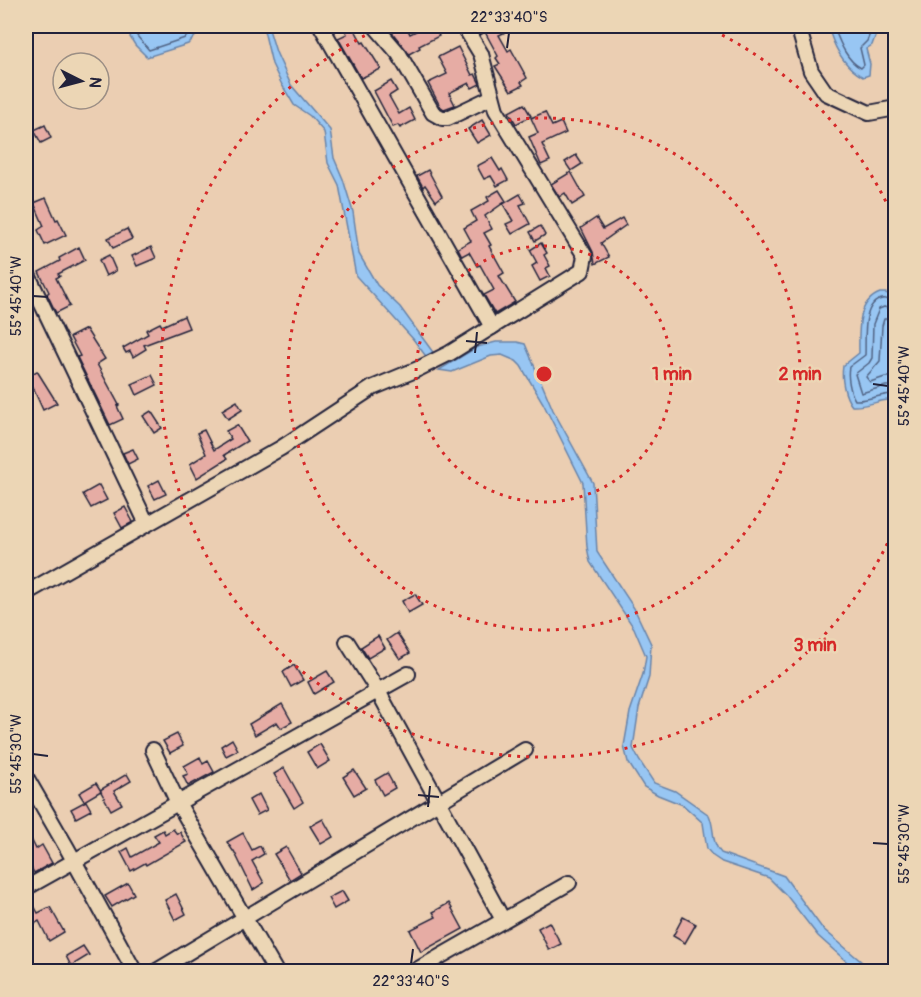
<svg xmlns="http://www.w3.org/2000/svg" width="921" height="997" font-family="Pangolin,sans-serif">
<rect width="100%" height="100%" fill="#ebceb2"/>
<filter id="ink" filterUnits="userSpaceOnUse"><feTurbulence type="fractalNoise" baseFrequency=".0167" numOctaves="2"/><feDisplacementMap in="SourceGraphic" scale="12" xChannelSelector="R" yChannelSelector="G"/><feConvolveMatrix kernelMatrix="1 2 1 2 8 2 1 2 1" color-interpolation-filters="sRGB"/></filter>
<g filter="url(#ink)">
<g fill="#98c6f3" stroke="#6984a9" stroke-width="1.5">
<polygon points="134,26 205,26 188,44 147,57 135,45 130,37"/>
<polygon points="263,26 268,26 276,52 291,85 330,130 334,158 343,179 353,212 359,254 377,285 400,307 435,355 428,359 413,339 356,276 339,185 328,163 324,132 310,116 294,105 282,85 272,64"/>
<path d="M821,26H879L872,45L866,49L870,64L869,75L863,77C846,68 836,51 830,33L822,29Z"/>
<path d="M880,293H886L895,298V400C881,398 870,407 852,406C844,396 841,378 843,366L859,353C859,332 856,302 880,293Z"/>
<path d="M496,342H517L525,344L553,410L593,483L597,552L634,608L651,644L649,677L639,708L633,748L639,760L654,783L675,791L709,815C715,828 711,843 721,853L784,876L822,928L869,968H879L895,960V971L856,970L818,936L787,896L769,878L722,862L713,856L707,849L703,823L683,805L658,795L644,787L628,762L624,746L630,712L643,674L646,656L634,628L590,562L587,547L583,483L543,403L521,366L516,361L502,355L491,356L452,372L439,370L477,347Z"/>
</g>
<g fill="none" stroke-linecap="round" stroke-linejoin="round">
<g stroke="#516485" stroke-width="1.5">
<polyline points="138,26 137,36 149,50 185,38 197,26"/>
<path d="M828,26L835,30C840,43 847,61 861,68L864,65L860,48L867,41L873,26"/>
<path d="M896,302C891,301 887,298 882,299C861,303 866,340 865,355L849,367C847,376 850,392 855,400C870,401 881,393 896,394"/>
<polyline points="896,310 884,307 879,309 873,324 872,358 869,363 855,374 861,393 886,386 896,386"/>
<polyline points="896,319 884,319 882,326 880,361 866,377 870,382 885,377 896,377"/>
</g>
</g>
<g fill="#e6aca4" stroke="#22223b" stroke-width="1.5">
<polygon points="343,26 353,26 362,43 364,42 381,69 361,78 338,38 347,34"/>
<polygon points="387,26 406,26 410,34 426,26 434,26 439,36 419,46 420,48 409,54"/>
<polygon points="474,26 502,26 506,32 499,35 508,51 511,49 527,78 521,82 523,85 511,91 495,66 500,64 496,58 498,56 485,32 480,35"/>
<polygon points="458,47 472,75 475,74 480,84 472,88 469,83 449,93 455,105 444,109 440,106 428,83 447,74 438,57"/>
<polygon points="391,81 397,91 389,96 399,114 409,108 415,120 400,128 398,125 393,127 374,91"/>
<polygon points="524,104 531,116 516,124 509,112"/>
<polygon points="545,112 552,126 561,122 566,133 542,144 550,161 541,165 529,137 538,133 531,118"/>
<polygon points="482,120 491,135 477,143 468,129"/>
<polygon points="45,125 51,138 41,143 34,130"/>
<polygon points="576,155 582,164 571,171 565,162"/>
<polygon points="492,158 500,171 502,169 508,180 497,186 491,176 484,179 477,166"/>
<polygon points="428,170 442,196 436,201 425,185 423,187 417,176"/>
<polygon points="571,172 585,197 572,205 565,193 559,197 551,184"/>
<polygon points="499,190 506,201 485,216 492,229 484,233 491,245 489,246 504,273 499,276 515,302 495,314 484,295 494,290 480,265 477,266 469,252 462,256 458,248 471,241 464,228 476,221 471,211 489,201 487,197"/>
<polygon points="520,194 525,203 520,205 530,224 512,234 506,224 513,221 503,204"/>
<polygon points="46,198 56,220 58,219 66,235 45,245 38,230 44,226 34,203"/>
<polygon points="596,218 603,229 622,218 626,225 601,243 609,257 595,264 593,252 581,228"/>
<polygon points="540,226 545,235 535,241 530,232"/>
<polygon points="127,229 132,239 113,248 108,238"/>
<polygon points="541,243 547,253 544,255 550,266 546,268 550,276 540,281 532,266 537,263 530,250"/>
<polygon points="79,247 85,260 58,274 60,276 56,278 70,306 56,313 47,294 49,292 39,272 60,261 59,258"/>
<polygon points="151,247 156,258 137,266 132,256"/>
<polygon points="109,255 116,271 106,276 99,260"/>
<polygon points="184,316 189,328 144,345 146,349 133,357 130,351 126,353 123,348 148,334 146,330 160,323 162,326"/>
<polygon points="86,329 105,359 97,364 119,405 117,406 123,419 110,425 77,357 80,356 70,337"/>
<polygon points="37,371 57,403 43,410 33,388 28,390 26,385 26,377"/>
<polygon points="152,375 157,385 137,395 132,384"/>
<polygon points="237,401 242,410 228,419 222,410"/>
<polygon points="151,411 162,428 154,433 143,416"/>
<polygon points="237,425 247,441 224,455 227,459 197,478 190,464 206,454 197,433 204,430 214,450 231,439 226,431"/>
<polygon points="133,449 138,459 128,464 123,453"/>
<polygon points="159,480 166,494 155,499 148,486"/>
<polygon points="99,485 107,500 91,508 83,494"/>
<polygon points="125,507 133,522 122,528 114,513"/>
<polygon points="415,594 422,605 408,613 402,601"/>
<polygon points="397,633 410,653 400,659 387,640"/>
<polygon points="378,636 385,648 368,658 361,647"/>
<polygon points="294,665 303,680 291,687 283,672"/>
<polygon points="327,671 334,682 314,694 308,682"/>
<polygon points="282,704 292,722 281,728 277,722 255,735 249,724"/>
<polygon points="177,734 183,746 170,753 163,741"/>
<polygon points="232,739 238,750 226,756 221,746"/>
<polygon points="320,744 330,761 317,769 307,752"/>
<polygon points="200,757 203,764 208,761 214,772 188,786 183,776 188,774 184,766"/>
<polygon points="284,768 303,802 294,808 274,774"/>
<polygon points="354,770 366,788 354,795 343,777"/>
<polygon points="387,773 395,788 383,795 375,780"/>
<polygon points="127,774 131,781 114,791 122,804 111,810 100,790"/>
<polygon points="96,783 101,791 84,801 79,793"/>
<polygon points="259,794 267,810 257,815 249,800"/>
<polygon points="86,801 91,810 76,818 71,809"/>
<polygon points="323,819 333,837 321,844 310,826"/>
<polygon points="26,829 36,849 42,845 52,863 34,873 26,857"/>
<polygon points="173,829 177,834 180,832 186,842 146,865 145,863 131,871 121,852 128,848 132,857 159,842 154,835 163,830 165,834"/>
<polygon points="243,833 252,850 260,846 264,854 252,861 264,883 253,890 234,851 233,851 227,842"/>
<polygon points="286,847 301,873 290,880 274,854"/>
<polygon points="128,883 134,894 112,907 105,896"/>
<polygon points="342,891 348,901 334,909 328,898"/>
<polygon points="176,894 186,914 175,920 165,900"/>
<polygon points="32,902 38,913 50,907 64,932 49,941 39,921 26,929 26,905"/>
<polygon points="449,903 463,929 421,952 410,930 436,917 433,912"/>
<polygon points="683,917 696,924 685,943 673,936"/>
<polygon points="549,922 561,944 549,950 538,928"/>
<polygon points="83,946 89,955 71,966 66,956"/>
</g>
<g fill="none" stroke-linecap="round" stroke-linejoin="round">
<defs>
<g id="minor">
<polyline points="321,26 492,327"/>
<polyline points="375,26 399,54 433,113 442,118 448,118 492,97"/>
<polyline points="798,26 811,71 826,93 869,113 896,108"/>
<polyline points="26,271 147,524"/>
<polyline points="26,593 281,448 372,388 418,369 450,353 582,271 585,256 496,110 481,54 464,26"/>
<polyline points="347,642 378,691 503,920"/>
<polyline points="153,750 178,803 276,972"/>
<polyline points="26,777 67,848 135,972"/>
<polyline points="26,888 408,674"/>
<polyline points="155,972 525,750"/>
<polyline points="413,972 569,883"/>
</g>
</defs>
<use href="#minor" stroke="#22223b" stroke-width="18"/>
<use href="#minor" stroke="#ecd6b5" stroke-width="14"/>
</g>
</g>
<path fill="none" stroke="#22223b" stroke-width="2" d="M507,48L509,33M33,296L48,297M466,341L487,343M475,353L477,332M873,384L888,386M33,754L48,756M418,795L439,797M428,807L430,786M873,843L888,844M411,964L413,949"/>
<g fill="none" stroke="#d62828" stroke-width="3" stroke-dasharray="3 6">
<circle cx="544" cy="374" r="128"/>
<circle cx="544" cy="374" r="256"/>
<path d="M895 527A383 383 0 1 1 382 27M706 27A383 383 0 0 1 895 221"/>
</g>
<circle cx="544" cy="374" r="9" fill="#d62828" stroke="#ecd6b5" stroke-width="3"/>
<g font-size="18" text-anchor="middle" font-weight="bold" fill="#d62828" stroke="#ecd6b5" stroke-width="5" stroke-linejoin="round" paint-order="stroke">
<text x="672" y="380">1 min</text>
<text x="800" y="380">2 min</text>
<text x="815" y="651">3 min</text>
</g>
<rect width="921" height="997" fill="none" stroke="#ecd6b5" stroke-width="66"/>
<g transform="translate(81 81) rotate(96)"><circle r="28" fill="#ecd6b5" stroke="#9b8e84" stroke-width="1.5"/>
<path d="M0-4.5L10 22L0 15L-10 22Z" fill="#22223b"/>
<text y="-9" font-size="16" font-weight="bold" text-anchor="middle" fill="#22223b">N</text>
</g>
<rect x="33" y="33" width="855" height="931" fill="none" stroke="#22223b" stroke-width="2"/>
<g font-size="15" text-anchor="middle" fill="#22223b">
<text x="509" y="22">22°33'40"S</text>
<text transform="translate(16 296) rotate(-90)" y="5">55°45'40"W</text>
<text transform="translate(904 386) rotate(-90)" y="5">55°45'40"W</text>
<text transform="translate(16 754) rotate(-90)" y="5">55°45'30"W</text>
<text transform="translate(904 844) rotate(-90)" y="5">55°45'30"W</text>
<text x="411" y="986">22°33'40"S</text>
</g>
</svg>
